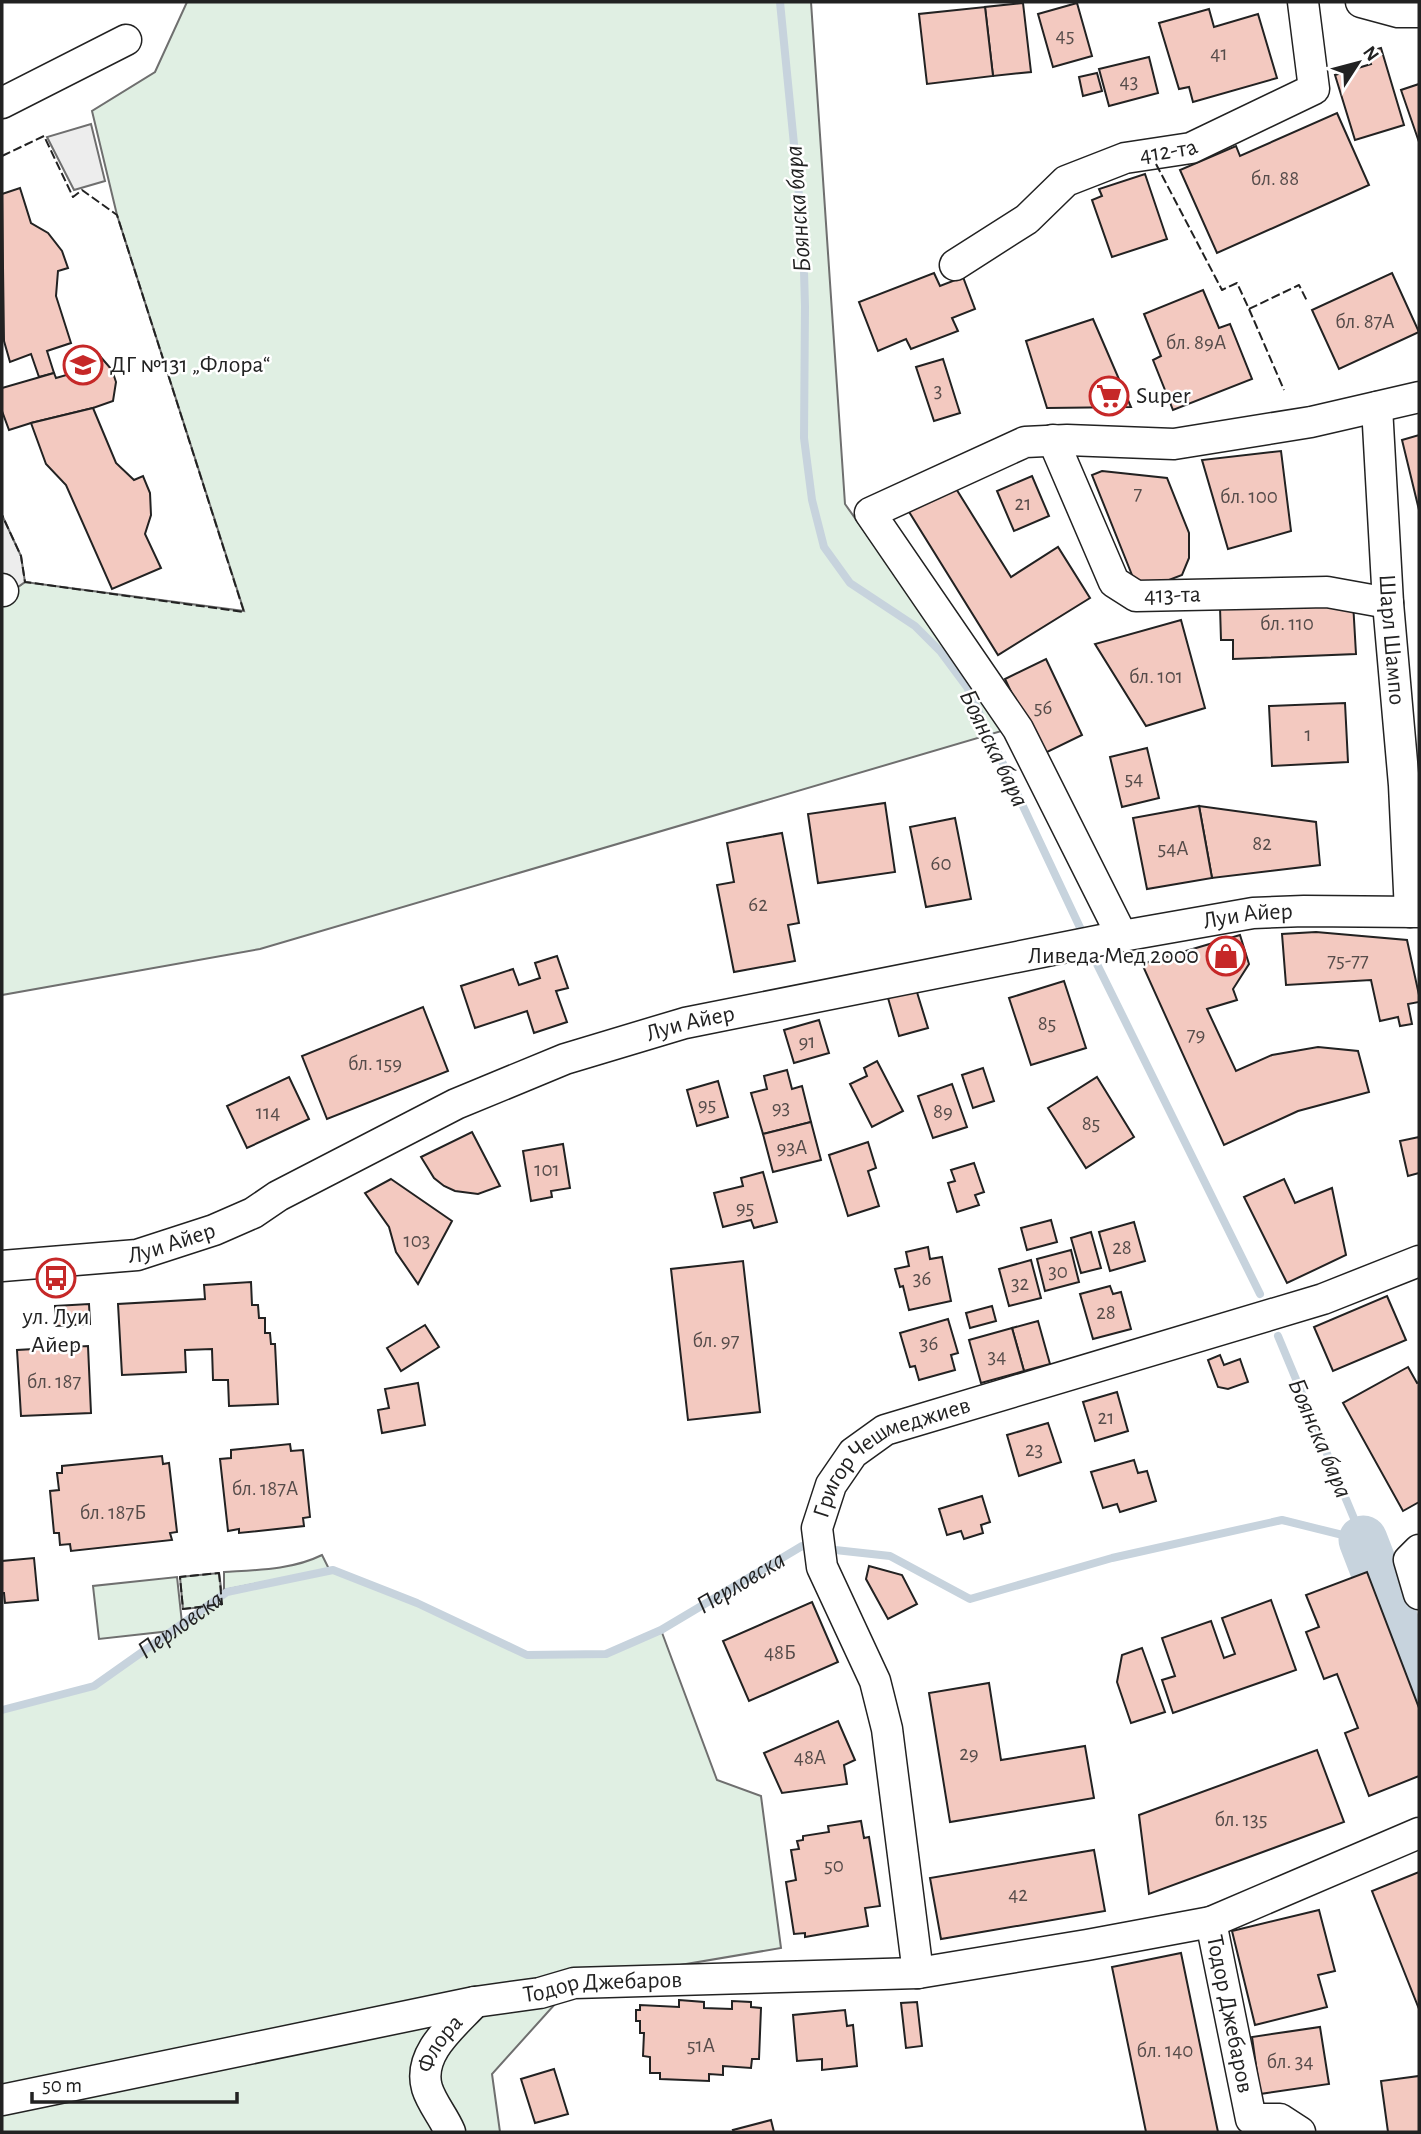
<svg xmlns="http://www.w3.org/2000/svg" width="1421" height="2134" font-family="'Alegreya Sans',sans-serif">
<rect width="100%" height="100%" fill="#fff"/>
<g fill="#e0efe3" stroke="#6f6f6f" stroke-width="2">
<polygon points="187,2 811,2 845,504 1005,730 260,949 2,995 2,598 25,582 244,611 117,215 92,111 155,72"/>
<path d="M322,1555L329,1569L224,1590V1572C256,1570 292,1570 322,1555Z"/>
<polygon points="333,1570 417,1603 527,1655 606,1654 661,1630 717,1780 761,1796 781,1948 574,1983 492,2074 500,2132 2,2132 2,1710 94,1686 171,1631 99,1639 93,1586 177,1577 182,1623 205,1607 183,1609 180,1577 219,1573 222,1595 227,1592"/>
</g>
<g fill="#ededed" stroke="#6f6f6f" stroke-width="2">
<polygon points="91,124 105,181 74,190 47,137"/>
<polygon points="2,515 21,556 25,582 2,598"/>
</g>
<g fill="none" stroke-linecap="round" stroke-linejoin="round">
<g stroke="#c7d3dd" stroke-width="8">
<polyline points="780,2 803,236 805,306 804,438 812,500 824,547 850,583 915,626 941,652 967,687 1084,936"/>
<polyline points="1089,948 1260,1294"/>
<polyline points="1278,1336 1363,1540"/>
<polyline points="826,1549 890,1556 970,1599 1112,1558 1282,1520 1363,1540"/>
<path id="s1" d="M2,1710L94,1686L227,1592L333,1570L417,1603L527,1655L606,1654L661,1630L802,1546L813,1548"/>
</g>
<polyline stroke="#c7d3dd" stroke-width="49" points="1363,1540 1419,1685"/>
</g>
<g fill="#f3c9c0" stroke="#222" stroke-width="2">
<polygon points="1023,3 1031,72 993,76 985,7"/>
<polygon points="1077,3 1092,56 1053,67 1038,14"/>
<polygon points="985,7 993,76 927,84 919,14"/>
<polygon points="1209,9 1214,27 1258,14 1277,78 1193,102 1189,87 1179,89 1159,23"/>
<polygon points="1381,48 1404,125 1355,140 1335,75 1371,64 1367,52"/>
<polygon points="1149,57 1158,93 1109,106 1099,69"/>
<polygon points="1097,73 1102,91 1083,96 1079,77"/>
<polygon points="1419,84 1419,142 1401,90"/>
<polygon points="1337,113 1369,185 1217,253 1180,170 1236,146 1240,156"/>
<polygon points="1145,174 1167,239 1112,257 1092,200 1102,196 1099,189"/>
<polygon points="20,188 31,223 48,233 62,251 68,268 58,271 56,296 71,343 47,351 54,373 39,377 31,354 10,362 4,341 2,194"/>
<polygon points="934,273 940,286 963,277 975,309 952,318 958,331 911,349 906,339 878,351 859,302"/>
<polygon points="1392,273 1419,332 1339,369 1312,310"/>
<polygon points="1203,290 1219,328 1230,324 1252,379 1173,410 1153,360 1161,356 1144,314"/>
<polygon points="1093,319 1131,407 1047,408 1026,341"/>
<polygon points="99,355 112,370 116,382 113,401 93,408 31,423 9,430 2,411 2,388 54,373 56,378 84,370 92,359"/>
<polygon points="943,359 960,413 934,421 916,367"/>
<polygon points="93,408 116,463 134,480 143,476 150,493 151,515 145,534 161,568 112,589 66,485 46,464 31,423"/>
<polygon points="1419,435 1419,510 1402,440"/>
<polygon points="1281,451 1291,531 1228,549 1202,460"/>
<polygon points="1102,471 1167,478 1189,533 1189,558 1182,575 1156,585 1134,580 1092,475"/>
<polygon points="1032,476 1049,516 1014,531 997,491"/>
<polygon points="950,479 1011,577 1058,547 1090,598 998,655 906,507"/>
<polygon points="1353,602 1356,654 1233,659 1233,640 1221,640 1220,607"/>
<polygon points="1181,620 1205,708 1146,726 1095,644"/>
<polygon points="1046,659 1082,735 1041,755 1005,679"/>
<polygon points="1345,703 1348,762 1272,766 1269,706"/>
<polygon points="1147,748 1159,798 1122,807 1110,757"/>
<polygon points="885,803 895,872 818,883 808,814"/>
<polygon points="1199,806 1316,822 1320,865 1212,878"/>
<polygon points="1199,806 1212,878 1147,889 1133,818"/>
<polygon points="955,818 971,899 926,907 910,827"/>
<polygon points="782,833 799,923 788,925 795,961 734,972 717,885 734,882 727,843"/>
<polygon points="1316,932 1407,940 1419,995 1419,1002 1408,1004 1412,1024 1400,1026 1398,1017 1380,1021 1371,980 1286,985 1282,934"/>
<polygon points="1240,935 1249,964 1233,989 1237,1000 1207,1009 1236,1071 1272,1055 1318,1047 1358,1051 1369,1092 1298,1111 1224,1145 1142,964"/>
<polygon points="557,956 568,988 556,991 567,1022 534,1033 527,1011 475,1028 461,986 513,969 519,985 540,978 535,963"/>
<polygon points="1064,981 1086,1048 1031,1065 1009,998"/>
<polygon points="916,989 928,1028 899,1036 888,998"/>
<polygon points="423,1007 448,1071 327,1119 302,1056"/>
<polygon points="819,1020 829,1053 794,1063 784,1030"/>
<polygon points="877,1061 903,1111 872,1127 850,1084 867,1076 864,1068"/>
<polygon points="983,1068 994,1101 973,1108 962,1075"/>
<polygon points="787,1070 792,1089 802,1086 811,1122 763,1134 751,1093 767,1089 764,1076"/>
<polygon points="289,1077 309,1119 247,1148 227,1106"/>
<polygon points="1097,1077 1134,1137 1086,1168 1048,1108"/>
<polygon points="718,1081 728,1117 697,1126 687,1090"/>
<polygon points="952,1084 967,1127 933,1138 918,1096"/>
<polygon points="811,1122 821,1160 773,1172 763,1134"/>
<polygon points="472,1132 500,1186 478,1194 455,1191 444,1186 434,1178 421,1157"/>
<polygon points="1419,1137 1419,1173 1408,1176 1400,1141"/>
<polygon points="868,1142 876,1168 868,1171 879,1206 848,1216 829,1155"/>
<polygon points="563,1144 570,1188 551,1191 552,1197 531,1201 523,1151"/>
<polygon points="974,1163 984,1192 975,1195 979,1205 957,1212 948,1183 955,1181 951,1170"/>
<polygon points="763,1172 777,1222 754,1228 751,1220 723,1227 714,1193 743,1186 741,1178"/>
<polygon points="391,1179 452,1221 418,1284 396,1252 389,1227 365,1193"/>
<polygon points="1284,1179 1295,1203 1332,1188 1346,1255 1287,1283 1244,1197"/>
<polygon points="1051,1220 1057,1242 1027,1250 1021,1228"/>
<polygon points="1134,1222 1145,1261 1110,1271 1099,1232"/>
<polygon points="1091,1232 1101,1268 1081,1273 1071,1238"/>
<polygon points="928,1247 930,1259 942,1257 951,1301 909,1310 903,1286 900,1287 895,1269 909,1266 906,1252"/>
<polygon points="1071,1250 1079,1282 1045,1291 1037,1259"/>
<polygon points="1031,1260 1041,1298 1009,1306 999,1269"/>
<polygon points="743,1261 760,1412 688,1420 671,1269"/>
<polygon points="251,1282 252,1305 258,1305 259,1318 265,1318 265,1333 270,1333 271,1344 275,1344 278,1404 229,1406 228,1380 213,1380 212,1349 185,1350 186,1372 122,1375 118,1304 205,1299 204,1285"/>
<polygon points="1110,1286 1113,1294 1121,1292 1131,1329 1093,1339 1080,1294"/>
<polygon points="1387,1296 1406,1340 1333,1371 1314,1327"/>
<polygon points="89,1304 90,1324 56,1326 55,1306"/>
<polygon points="992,1306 996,1321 970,1328 966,1313"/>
<polygon points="948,1319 958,1353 951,1355 955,1370 919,1380 915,1366 910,1367 900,1333"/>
<polygon points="1038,1321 1050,1364 1024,1371 1012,1328"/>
<polygon points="425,1325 439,1347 401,1371 387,1348"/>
<polygon points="1012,1328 1024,1371 981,1383 969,1340"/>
<polygon points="88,1346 91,1413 21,1416 17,1350"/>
<polygon points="1220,1355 1224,1365 1240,1359 1248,1382 1228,1389 1218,1387 1208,1360"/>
<polygon points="1408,1367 1417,1383 1419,1382 1419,1502 1403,1511 1343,1403"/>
<polygon points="418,1383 425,1425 382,1433 378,1410 389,1408 385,1389"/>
<polygon points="1117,1392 1128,1431 1095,1441 1083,1402"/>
<polygon points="1048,1423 1061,1462 1019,1476 1007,1435"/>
<polygon points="290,1444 291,1451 303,1450 310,1517 303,1518 304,1526 239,1533 239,1529 228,1531 220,1459 231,1458 231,1450"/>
<polygon points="162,1456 163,1464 169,1463 177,1532 170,1533 172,1540 71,1551 70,1544 60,1545 59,1533 54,1533 50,1491 59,1490 57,1473 62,1473 62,1466"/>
<polygon points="1134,1460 1138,1473 1147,1471 1156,1501 1120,1512 1117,1504 1103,1508 1091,1472"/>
<polygon points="982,1496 990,1522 981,1525 983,1533 964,1539 961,1531 947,1535 939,1509"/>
<polygon points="34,1558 38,1600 5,1603 4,1593 2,1593 2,1561"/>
<polygon points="869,1566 902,1575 917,1604 888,1619 866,1579"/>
<polygon points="1367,1572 1419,1708 1419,1776 1369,1796 1345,1733 1358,1728 1337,1674 1324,1679 1306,1632 1319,1627 1306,1595"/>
<polygon points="1271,1600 1296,1670 1173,1713 1162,1680 1175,1676 1162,1638 1211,1621 1224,1658 1235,1654 1222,1618"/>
<polygon points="812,1602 838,1662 749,1701 723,1641"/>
<polygon points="1142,1648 1165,1712 1131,1723 1117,1682 1122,1655"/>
<polygon points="989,1683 1001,1760 1085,1746 1094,1798 950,1822 929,1693"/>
<polygon points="838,1721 855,1760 844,1765 847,1784 782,1793 764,1753"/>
<polygon points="1317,1750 1344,1822 1149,1894 1139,1815"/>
<polygon points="861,1821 864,1838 869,1837 880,1906 865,1908 868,1926 805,1937 805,1933 794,1934 786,1882 796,1880 791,1850 799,1849 797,1841 803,1840 803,1836 829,1832 828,1826"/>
<polygon points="1094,1850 1105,1911 941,1939 930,1878"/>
<polygon points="1419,1872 1419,2009 1372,1891"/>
<polygon points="1319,1910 1335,1971 1318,1975 1327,2007 1255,2025 1232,1931"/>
<polygon points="1181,1953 1218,2132 1146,2132 1112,1967"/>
<polygon points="679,2000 704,2002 704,2008 732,2009 732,2001 751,2002 751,2007 761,2008 759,2059 752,2059 751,2068 723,2066 723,2075 709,2074 709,2081 660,2079 660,2073 650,2073 650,2057 643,2056 644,2033 640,2033 640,2021 636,2021 636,2010 640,2010 640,2005 679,2007"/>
<polygon points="917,2002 922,2046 906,2048 901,2003"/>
<polygon points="845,2010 847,2026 853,2025 857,2066 822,2070 822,2059 797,2061 793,2015"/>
<polygon points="1320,2027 1329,2084 1260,2094 1252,2037"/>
<polygon points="554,2069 568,2114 535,2123 521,2079"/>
<polygon points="1419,2076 1419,2132 1388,2132 1381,2081"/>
<polygon points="771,2120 774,2132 734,2132 733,2130"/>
</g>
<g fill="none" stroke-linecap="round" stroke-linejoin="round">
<defs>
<g id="minor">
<polyline points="1361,2 1398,12 1419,12"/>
<polyline points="2,103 126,40"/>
<path id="s2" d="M955,265L1027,219L1066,181L1125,158L1191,148L1314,89L1303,2"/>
<path id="s3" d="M1377,407L1388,603L1404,785L1410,912"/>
<path id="s4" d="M1053,440L1114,582L1136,596L1327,592L1388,603"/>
<polyline points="2,589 3,591"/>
<polyline points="1122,936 1018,729 870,513 1025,442 1067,440 1174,444 1311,422 1419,397"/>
<path id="s5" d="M2,1266L137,1255L214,1230L253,1213L278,1196L456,1104L565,1059L685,1023L1122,936L1253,913L1304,911L1419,912"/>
<polyline points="1419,1550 1409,1560 1419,1594"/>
<path id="s6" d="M1211,1922L1251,2119H1280L1300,2132"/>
<path id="s7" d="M918,1973L887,1729L875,1681L822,1567L817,1528L831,1485L853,1453L885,1430L1323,1299L1419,1261"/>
<path id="s8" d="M2,2100L475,2002L540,1993L574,1983L918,1973L1087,1945L1211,1922L1419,1833"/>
<path id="s9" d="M450,2132C444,2117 432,2104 427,2088C417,2053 454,2025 475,2002"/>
</g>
</defs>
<use href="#minor" stroke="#222" stroke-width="33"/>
<use href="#minor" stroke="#fff" stroke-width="30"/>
<g stroke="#222" stroke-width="2" stroke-dasharray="9 3.5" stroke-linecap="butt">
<polyline points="2,156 44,136 73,197 82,190 117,215 244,612 25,582 21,556 2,515"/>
<polyline points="1156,164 1222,290 1237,283 1249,309 1299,285 1307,301"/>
<polyline points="1249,309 1284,390"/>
<polygon points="219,1573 222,1604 183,1609 180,1577"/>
</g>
</g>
<defs>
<symbol id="school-ring" viewBox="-11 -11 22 22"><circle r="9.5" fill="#fff" stroke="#c62828" stroke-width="1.5"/><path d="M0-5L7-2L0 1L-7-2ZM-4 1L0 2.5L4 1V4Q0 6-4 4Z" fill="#c62828"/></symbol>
<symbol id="supermarket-ring" viewBox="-11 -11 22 22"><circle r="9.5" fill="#fff" stroke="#c62828" stroke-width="1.5"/><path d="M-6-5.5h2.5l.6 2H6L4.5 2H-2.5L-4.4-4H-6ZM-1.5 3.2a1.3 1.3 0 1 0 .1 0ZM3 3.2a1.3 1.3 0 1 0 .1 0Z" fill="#c62828"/></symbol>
<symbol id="shop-ring" viewBox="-11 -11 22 22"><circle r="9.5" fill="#fff" stroke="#c62828" stroke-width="1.5"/><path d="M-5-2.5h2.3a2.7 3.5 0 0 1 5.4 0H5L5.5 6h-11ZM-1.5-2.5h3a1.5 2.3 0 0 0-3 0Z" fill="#c62828"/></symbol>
<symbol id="bus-ring" viewBox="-11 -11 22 22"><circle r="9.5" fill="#fff" stroke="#c62828" stroke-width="1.5"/><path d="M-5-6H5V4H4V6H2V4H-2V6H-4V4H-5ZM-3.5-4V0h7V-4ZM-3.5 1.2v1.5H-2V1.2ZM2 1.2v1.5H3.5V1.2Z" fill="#c62828"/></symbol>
</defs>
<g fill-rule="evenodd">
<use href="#school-ring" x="61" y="343" width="44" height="44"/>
<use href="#supermarket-ring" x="1087" y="374" width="44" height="44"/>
<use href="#shop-ring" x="1204" y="934" width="44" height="44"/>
<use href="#bus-ring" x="34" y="1256" width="44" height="44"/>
</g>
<g text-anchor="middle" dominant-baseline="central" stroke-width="5" stroke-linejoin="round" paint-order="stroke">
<g font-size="21" fill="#564c4a">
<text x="1065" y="35">45</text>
<text x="1219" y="53">41</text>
<text x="1129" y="81">43</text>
<text x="1275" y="178">бл. 88</text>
<text x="1365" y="321">бл. 87А</text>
<text x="1196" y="342">бл. 89А</text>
<text x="938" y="390">3</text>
<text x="1138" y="493">7</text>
<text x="1249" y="496">бл. 100</text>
<text x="1023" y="503">21</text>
<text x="1287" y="623">бл. 110</text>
<text x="1156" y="676">бл. 101</text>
<text x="1043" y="707">56</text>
<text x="1308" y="734">1</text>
<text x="1134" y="778">54</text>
<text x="1262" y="843">82</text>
<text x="1173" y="848">54А</text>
<text x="941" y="863">60</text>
<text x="758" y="904">62</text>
<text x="1348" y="960">75-77</text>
<text x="1047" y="1023">85</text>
<text x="1196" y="1034">79</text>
<text x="807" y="1041">91</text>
<text x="375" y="1063">бл. 159</text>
<text x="707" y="1104">95</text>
<text x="781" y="1107">93</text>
<text x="943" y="1111">89</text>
<text x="268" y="1112">114</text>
<text x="1091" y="1123">85</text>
<text x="792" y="1147">93А</text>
<text x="547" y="1169">101</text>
<text x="745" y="1207">95</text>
<text x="417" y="1240">103</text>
<text x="1122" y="1247">28</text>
<text x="1058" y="1271">30</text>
<text x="922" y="1278">36</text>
<text x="1020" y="1283">32</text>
<text x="1106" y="1312">28</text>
<text x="716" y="1340">бл. 97</text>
<text x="929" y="1343">36</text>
<text x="997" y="1356">34</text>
<text x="54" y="1381">бл. 187</text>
<text x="1106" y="1417">21</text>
<text x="1034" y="1449">23</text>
<text x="265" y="1488">бл. 187А</text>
<text x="113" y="1512">бл. 187Б</text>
<text x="780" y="1652">48Б</text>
<text x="969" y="1753">29</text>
<text x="810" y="1757">48А</text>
<text x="1241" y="1819">бл. 135</text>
<text x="834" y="1865">50</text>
<text x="1018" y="1894">42</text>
<text x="701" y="2045">51А</text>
<text x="1165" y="2050">бл. 140</text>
<text x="1290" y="2061">бл. 34</text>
</g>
<g font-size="24" fill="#222" stroke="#fff">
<text stroke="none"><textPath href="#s2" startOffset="247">412-та</textPath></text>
<text stroke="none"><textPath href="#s4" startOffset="217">413-та</textPath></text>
<text stroke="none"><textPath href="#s3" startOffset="233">Шарл Шампо</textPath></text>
<text stroke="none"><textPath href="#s5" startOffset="1306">Луи Айер</textPath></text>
<text stroke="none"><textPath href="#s5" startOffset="738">Луи Айер</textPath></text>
<text stroke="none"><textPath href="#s5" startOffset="172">Луи Айер</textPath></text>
<text stroke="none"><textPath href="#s7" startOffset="572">Григор Чешмеджиев</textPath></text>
<text stroke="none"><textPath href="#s8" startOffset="612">Тодор Джебаров</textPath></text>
<text stroke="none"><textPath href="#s6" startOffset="94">Тодор Джебаров</textPath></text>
<text stroke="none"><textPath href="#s9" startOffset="98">Флора</textPath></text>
</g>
<g font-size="24" fill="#222" stroke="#fff" text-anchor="start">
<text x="110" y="365">ДГ №131 „Флора“</text>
<text x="1136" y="396">Super</text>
<text x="1199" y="956" text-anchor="end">Ливеда Мед 2000</text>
<text x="56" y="1317" text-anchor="middle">ул. Луи<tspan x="56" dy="28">Айер</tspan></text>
</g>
<g font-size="26" font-style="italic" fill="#222" stroke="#fff">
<text transform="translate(798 209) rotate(-94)">Боянска бара</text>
<text transform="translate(994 748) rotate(64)">Боянска бара</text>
<text transform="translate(1320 1438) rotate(67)">Боянска бара</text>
<text stroke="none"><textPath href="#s1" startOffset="810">Перловска</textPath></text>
<text stroke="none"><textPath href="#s1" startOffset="201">Перловска</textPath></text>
</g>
</g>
<rect width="1421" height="2134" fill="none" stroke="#222222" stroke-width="7"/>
<g transform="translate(1358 63) rotate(54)" stroke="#ffffff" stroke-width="5" paint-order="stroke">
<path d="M0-5L12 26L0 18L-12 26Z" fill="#222222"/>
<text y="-10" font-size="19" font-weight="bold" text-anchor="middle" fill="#222222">N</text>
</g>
<path d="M32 2092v10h205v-10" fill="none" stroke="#222222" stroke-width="3.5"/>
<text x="42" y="2092" font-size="21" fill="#222222" stroke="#ffffff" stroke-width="5" paint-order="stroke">50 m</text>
</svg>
